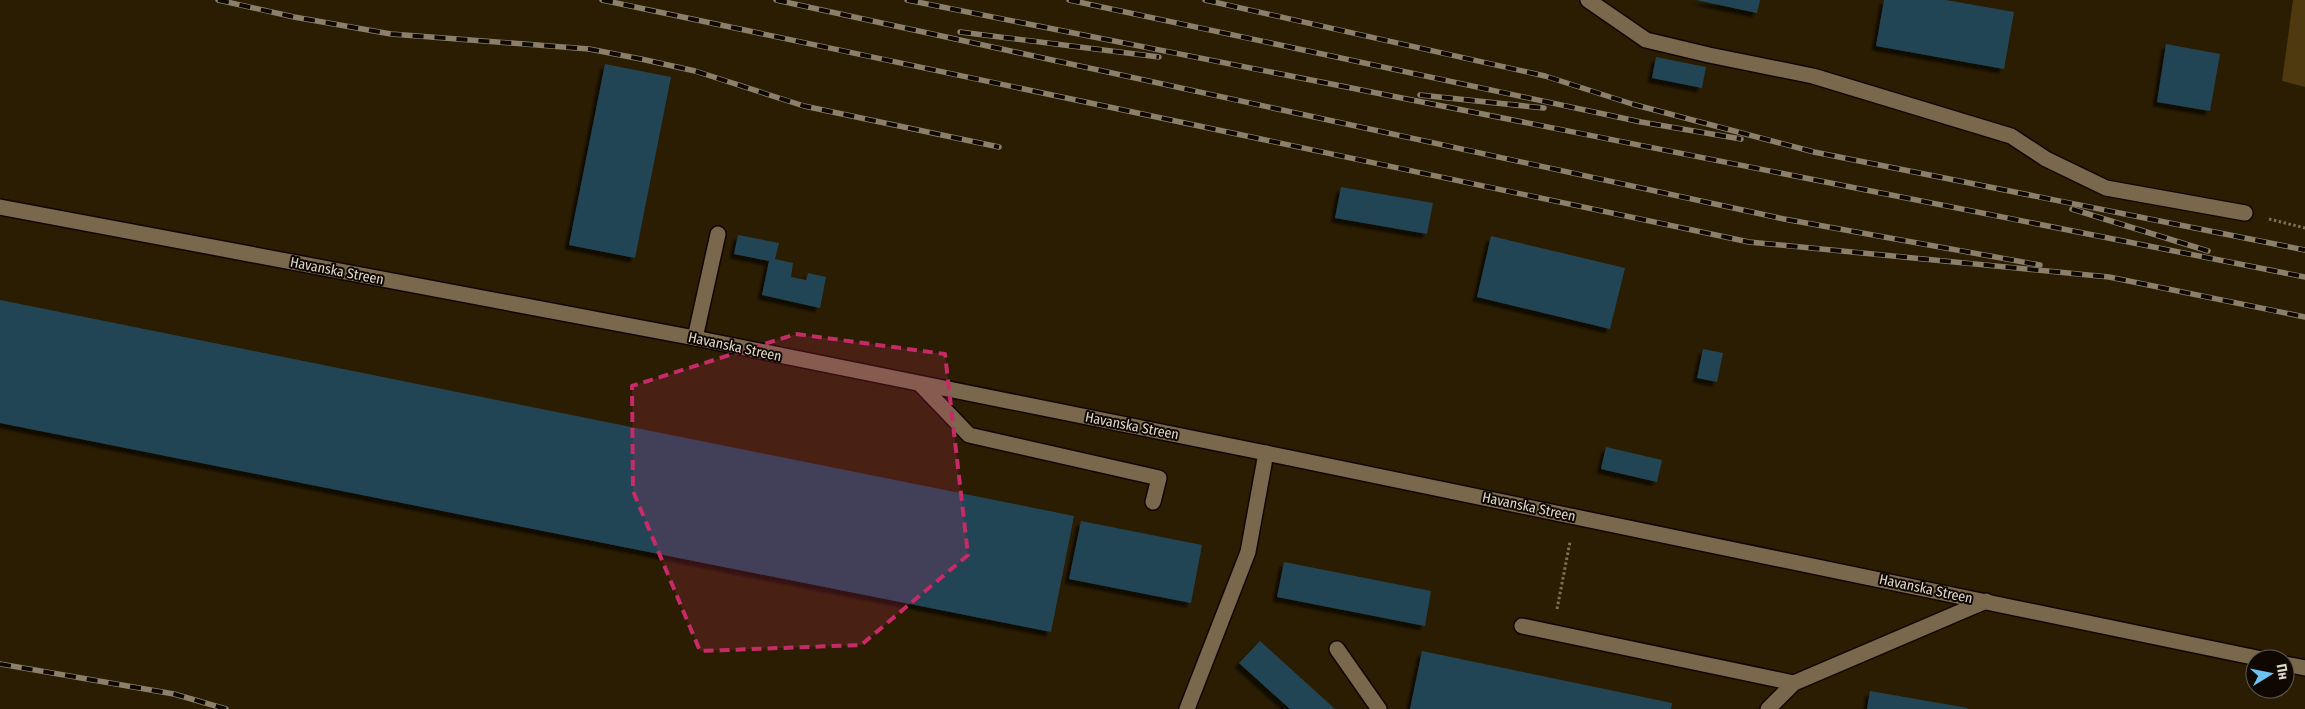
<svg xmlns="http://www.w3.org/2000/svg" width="2305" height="709" font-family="'Fira Sans Condensed',sans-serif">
<defs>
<filter id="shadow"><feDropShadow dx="-4.5" dy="4.5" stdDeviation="1" flood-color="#0009"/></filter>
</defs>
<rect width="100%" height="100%" fill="#2b1d01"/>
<polygon fill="#4f390f" points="2293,0 2305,0 2305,87 2282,81"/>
<g fill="#234454" filter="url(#shadow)">
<polygon points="1696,0 1760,0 1757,13"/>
<polygon points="1884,0 1946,0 2014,12 2004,69 1876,46"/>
<polygon points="2166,44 2220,54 2210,111 2157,102"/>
<polygon points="1656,57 1706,67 1702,88 1652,78"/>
<polygon points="605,64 671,77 635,258 569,245"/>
<polygon points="1341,187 1433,203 1427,234 1335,218"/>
<polygon points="738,235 779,243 775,259 793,263 791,277 806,280 808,273 826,277 820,308 762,295 769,261 734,254"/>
<polygon points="1491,236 1625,268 1610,329 1477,297"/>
<polygon points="0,300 1074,516 1051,632 0,423"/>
<polygon points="1703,349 1723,353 1717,382 1697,378"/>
<polygon points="1606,447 1662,460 1657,482 1601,469"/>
<polygon points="1081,521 1202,545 1191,603 1069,579"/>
<polygon points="1284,562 1431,591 1425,626 1277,597"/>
<polygon points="1260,641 1335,709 1290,709 1239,663"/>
<polygon points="1422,651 1672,703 1671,709 1410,709"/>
<polygon points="1870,691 1968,708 1967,709 1867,709"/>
</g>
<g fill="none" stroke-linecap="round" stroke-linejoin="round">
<defs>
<g id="lane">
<polyline points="1588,0 1646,40 1709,55 1813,76 2011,136 2046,159 2106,188 2245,213"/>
<polyline points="695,338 718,234"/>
<polyline points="921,385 969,435 1159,478 1153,502"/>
<polyline points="1522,626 1794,683"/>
<polyline points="1337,649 1379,709"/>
<polyline points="1187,709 1248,552 1266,453"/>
<polyline points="1768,709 1794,683 1986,601"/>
</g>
<g id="street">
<polyline points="0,207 695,338 1266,453 2262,659"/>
<polyline points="2285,664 2305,668"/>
</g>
</defs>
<use href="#lane" stroke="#130600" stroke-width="18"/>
<use href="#street" stroke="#130600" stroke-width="18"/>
<g stroke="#7d705a" stroke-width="3" stroke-dasharray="2.5 2.5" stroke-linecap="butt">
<polyline points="2269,219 2305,228"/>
<polyline points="1557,609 1570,542"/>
</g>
<use href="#lane" stroke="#79684b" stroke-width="15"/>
<use href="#street" stroke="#79684b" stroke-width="15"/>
<defs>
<g id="rail">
<polyline points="218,0 294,17 391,34 589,49 641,59 695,71 804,106 999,147"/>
<polyline points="602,0 1749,242 2109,277 2305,317"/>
<polyline points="776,0 1784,219 2040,265"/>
<polyline points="907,0 2305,277"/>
<polyline points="1069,0 1641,122 1741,139"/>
<polyline points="1205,0 1545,76 1632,104 1814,152 2305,250"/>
<polyline points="960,32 1159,57"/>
<polyline points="1420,95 1544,108"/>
<polyline points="2072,209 2208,251"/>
<polyline points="0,664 174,694 226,709"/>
</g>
</defs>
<use href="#rail" stroke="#8c806b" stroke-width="5.5"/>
<use href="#rail" stroke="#0f0801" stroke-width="4" stroke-dasharray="11" stroke-linecap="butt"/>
</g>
<path fill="#c52b66" fill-opacity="0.2" stroke="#c52b66" stroke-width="4" stroke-dasharray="10 6" stroke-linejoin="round" d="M796,334L945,354L968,555L861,645L700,651L633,491L632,386Z"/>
<g text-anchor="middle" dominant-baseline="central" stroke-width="4" stroke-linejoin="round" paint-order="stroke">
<g font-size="14" fill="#e0d6c7" stroke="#0f0801">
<text transform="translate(337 271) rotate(11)">Havanska Streen</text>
<text transform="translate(735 347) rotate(12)">Havanska Streen</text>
<text transform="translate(1132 426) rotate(11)">Havanska Streen</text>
<text transform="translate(1529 507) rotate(12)">Havanska Streen</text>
<text transform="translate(1926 589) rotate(12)">Havanska Streen</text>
</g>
</g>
<g transform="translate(2270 674) rotate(80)"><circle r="24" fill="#0f0801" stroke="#635a50"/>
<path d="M0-4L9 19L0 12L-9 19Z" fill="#6ac3f1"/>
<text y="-8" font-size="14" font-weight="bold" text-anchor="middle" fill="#e0d6c7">Пн</text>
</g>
</svg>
